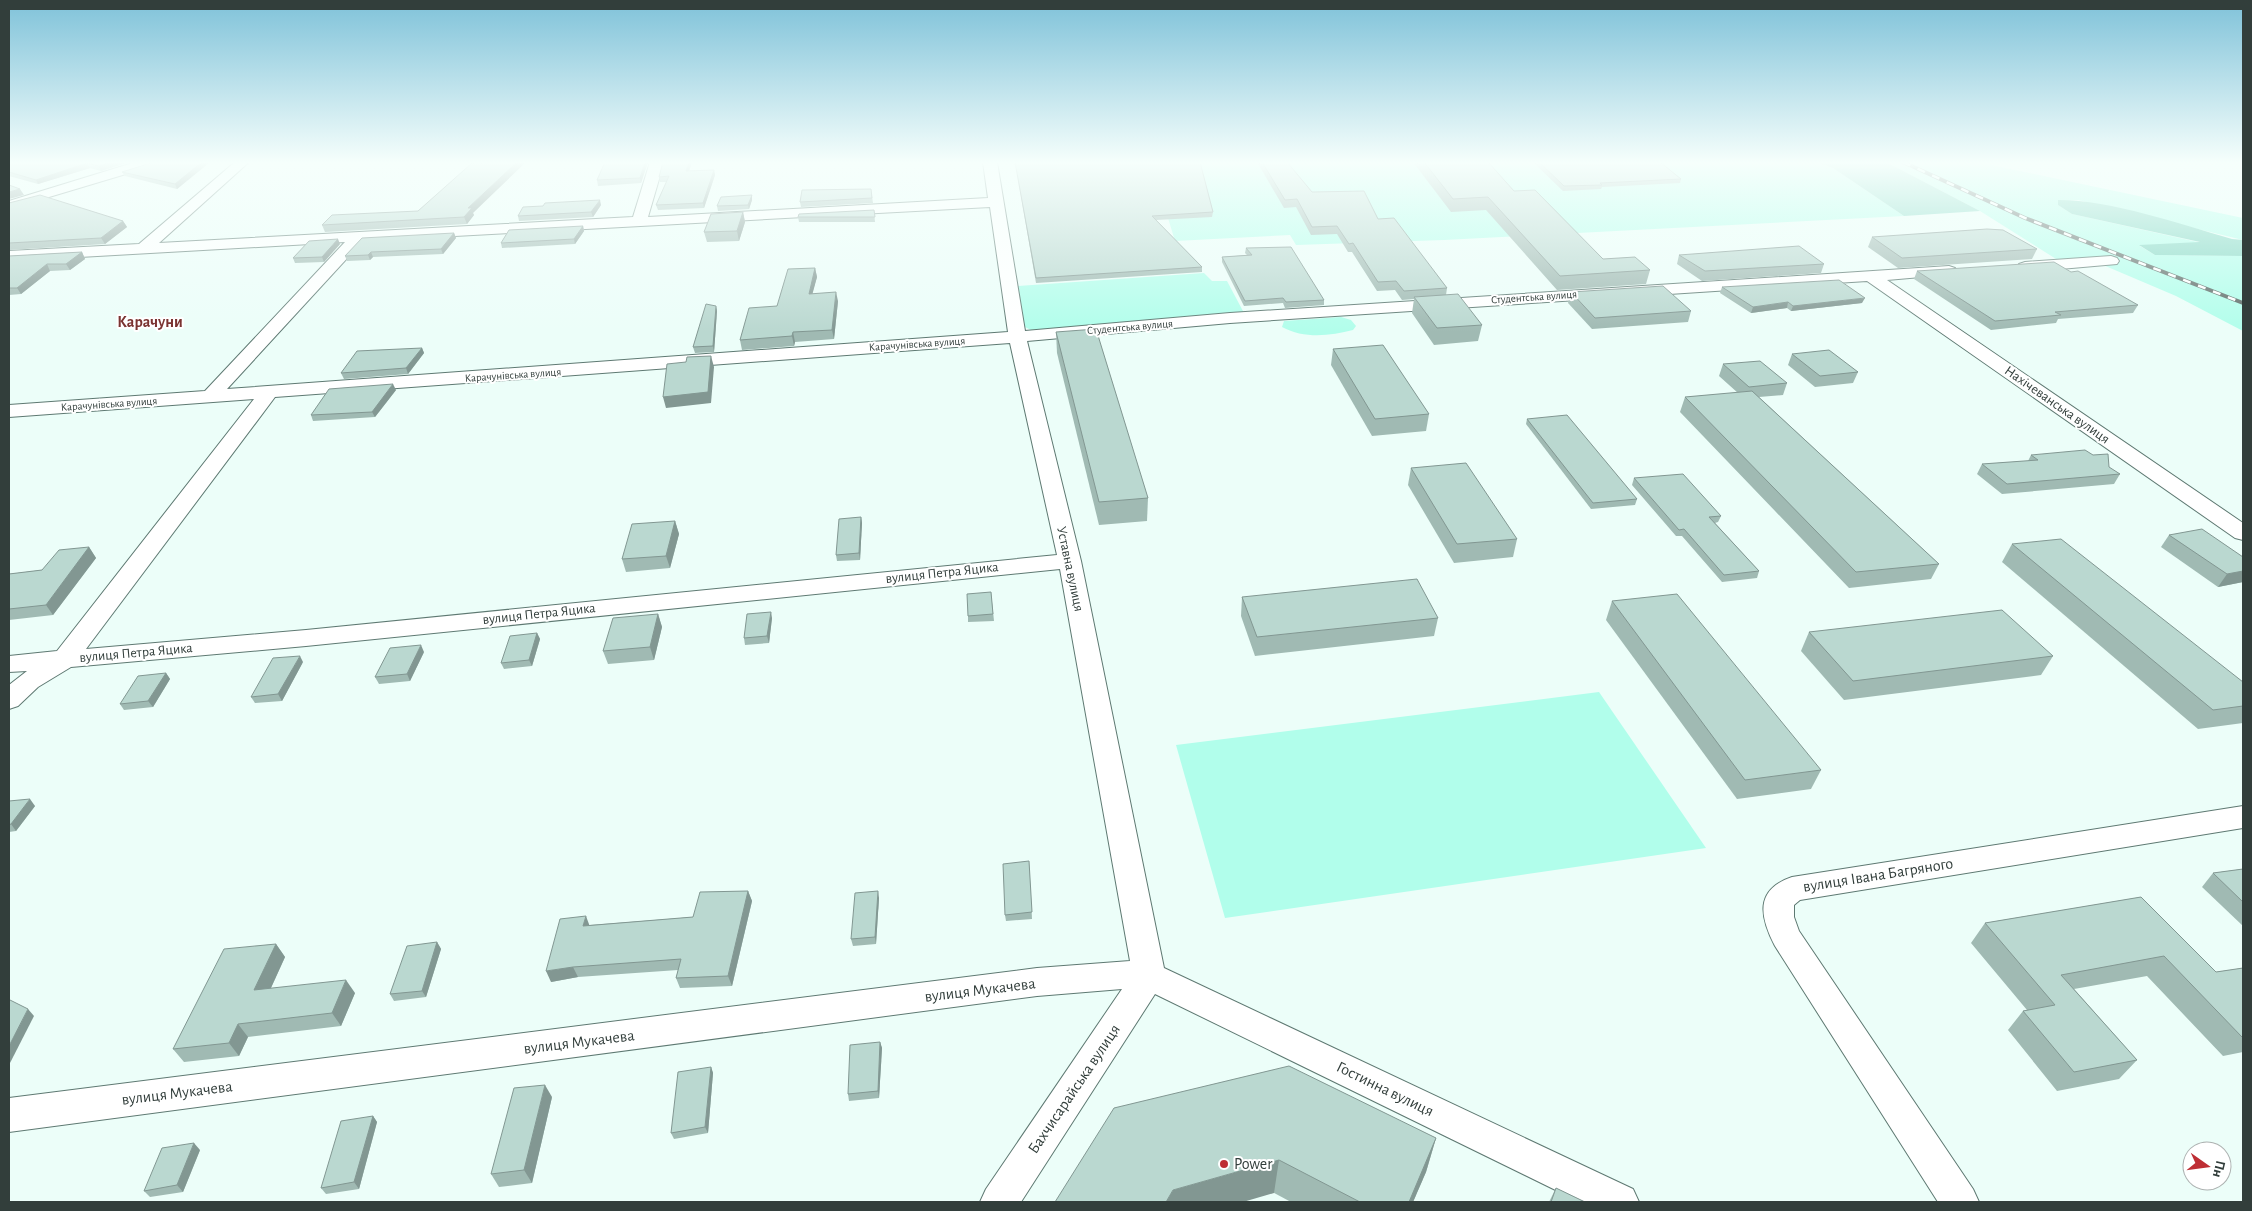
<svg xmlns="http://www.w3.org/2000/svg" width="2252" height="1211" font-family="'Alegreya Sans',sans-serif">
<rect width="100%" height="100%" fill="#ecfef9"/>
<g fill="#b1feeb">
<polygon points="1151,162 1817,162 1833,168 1904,216 1444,240 1296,245 1290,235 1175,241"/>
<polygon points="1886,162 1977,162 2243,218 2243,240 2078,200 2058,201 2058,205 2072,214 2202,243 2140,246 2155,255 2243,256 2243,331 2176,296 2096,262 2064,264 1980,211"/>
<polygon points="1204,273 1212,281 1227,281 1244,313 1031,330 1025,327 1018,286"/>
<path d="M1341,317L1351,320L1356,326L1353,330C1330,336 1304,339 1282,327L1284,321Z"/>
<polygon points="1599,692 1706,848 1225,918 1176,745"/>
</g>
<g fill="#82d7c3">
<polygon points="1817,162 1886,162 1980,211 1904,216 1833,168"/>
<path d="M2058,200C2112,200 2179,224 2232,239L2243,240V256L2155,255L2139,245L2200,242L2072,214L2058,205Z"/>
</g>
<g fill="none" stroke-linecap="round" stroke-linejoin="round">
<defs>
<g id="minor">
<polygon points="136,162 157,162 156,165 9,209 9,201"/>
<path d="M235,162H249L159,243L633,217L650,162H664L648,217L988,198L983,162H997L1025,331L1230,313L1949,266L1955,268L1957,271L1955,274L1887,280L2243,523V540L2235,538L1867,281L1230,323L1027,341L1081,561L1164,968L1633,1189L1639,1202H1580L1155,994L1021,1202H980L986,1189L1122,989L1037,996L9,1132V1098L1037,968L1130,961L1060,569L306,646L71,667L38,687L18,706L9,709V685L27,671L9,672V656L57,651L254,399L9,417V405L205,391L345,242L9,261V251L139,244ZM990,207L1008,332L227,389L363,241ZM1010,343L1057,555L306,630L86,649L275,397Z"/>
<polygon points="2111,256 2117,258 2119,261 2117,264 2025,272 2019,270 2017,267 2019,264 2025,262"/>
<path d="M2243,806V828L1800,900L1794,905V917L1799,931L1973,1189L1979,1202H1938L1775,946C1760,917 1754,890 1792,877Z"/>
</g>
</defs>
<use href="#minor" stroke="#5e7972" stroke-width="2"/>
<use href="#minor" fill="#fff" fill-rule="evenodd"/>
<defs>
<polyline id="rail" points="1903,162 2025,218 2243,303"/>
</defs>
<use href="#rail" stroke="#5d6b67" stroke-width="4"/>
<use href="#rail" stroke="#fff" stroke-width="2.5" stroke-dasharray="8" stroke-linecap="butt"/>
</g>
<g fill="#a0bab3">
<polygon points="9,162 129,162 101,171 90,168 38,184 9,176"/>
<polygon points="210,162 177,189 125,176 122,172"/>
<polygon points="648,162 641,183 598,186 597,180"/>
<polygon points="663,162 692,162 689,171 714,170 715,175 704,208 658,210 656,205 667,182 660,182 659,177"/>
<polygon points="1015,162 1200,162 1213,212 1212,217 1156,220 1202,267 1202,272 1036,283"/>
<polygon points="1257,162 1287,162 1312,192 1378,219 1447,288 1446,295 1482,325 1478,341 1434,345 1412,313 1414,299 1402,300 1395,290 1377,291 1352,252 1348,252 1337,234 1311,235 1296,207 1284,208"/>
<polygon points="1413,162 1488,162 1514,191 1603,259 1650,270 1646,284 1557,290 1486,210 1451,212"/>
<polygon points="1533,162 1660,162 1681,179 1680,183 1602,187 1601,189 1563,191"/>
<polygon points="871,189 873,203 801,207 800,202"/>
<polygon points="752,195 752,200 749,209 718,211 717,206"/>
<polygon points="9,203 123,221 127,227 105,244 9,250"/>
<polygon points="601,205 593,217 519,221 518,216"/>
<polygon points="874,210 875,222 799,222 798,217"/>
<polygon points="743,212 745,222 739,241 707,242 704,232"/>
<polygon points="473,213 474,215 467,224 325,232 322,225"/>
<polygon points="583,226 584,231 575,244 502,248 501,243"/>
<polygon points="454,233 456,238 443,254 373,257 370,260 347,261 345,256"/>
<polygon points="1872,237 2037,249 2032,259 1898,268 1868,247"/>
<polygon points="340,244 324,262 295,263 293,258"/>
<polygon points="1246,248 1324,300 1324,305 1285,308 1283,303 1244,306 1222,262 1222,257 1247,255 1245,253"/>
<polygon points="82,252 85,259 70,270 50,271 21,294 9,295 9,256"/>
<polygon points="1679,255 1824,264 1821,273 1702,281 1677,264"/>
<polygon points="815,268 817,277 812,294 838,301 834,339 795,342 794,346 742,350 740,340 777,306"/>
<polygon points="1917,271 2071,272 2138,305 2133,313 2058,319 2056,323 1991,330 1914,279"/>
<polygon points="1722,287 1862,303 1791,311 1787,308 1751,313 1720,293"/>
<polygon points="1571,292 1691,311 1688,322 1592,329 1568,303"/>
<polygon points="716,306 717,311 714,352 695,353 693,347"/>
<polygon points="1056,332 1148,498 1147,521 1099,525 1057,353"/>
<polygon points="422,348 424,353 408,374 344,379 341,373"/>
<polygon points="1333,349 1429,414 1426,431 1372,436 1331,365"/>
<polygon points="1792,354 1858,372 1853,383 1815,387 1788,365"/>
<polygon points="1723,364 1787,383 1783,395 1759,397 1939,564 1931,579 1849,588 1680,412 1685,397 1738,393 1719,376"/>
<polygon points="396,390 375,417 313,421 311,415"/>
<polygon points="1527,419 1637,499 1635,505 1591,509 1526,424"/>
<polygon points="2031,455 2120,474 2114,484 2002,494 1977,474 1982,464 2028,461"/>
<polygon points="1411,468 1517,539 1513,557 1454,563 1408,485"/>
<polygon points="1634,478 1721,516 1718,522 1715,523 1759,571 1757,578 1722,582 1682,536 1676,536 1632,485"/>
<polygon points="861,517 862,523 860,560 837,561 836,555"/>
<polygon points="675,521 679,534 670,568 626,572 622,559"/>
<polygon points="2169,535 2243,557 2243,582 2218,587 2161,547"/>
<polygon points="2012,544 2243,682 2243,723 2198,729 2002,562"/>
<polygon points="89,547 96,558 53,615 9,620 9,574 42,570"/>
<polygon points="991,592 994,621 968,622 968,616"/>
<polygon points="1242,597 1438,618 1434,636 1255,656 1241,616"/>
<polygon points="1612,601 1821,770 1811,789 1737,799 1606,620"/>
<polygon points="658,614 662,627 654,660 608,664 603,651"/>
<polygon points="772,618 769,643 745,645 744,638"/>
<polygon points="1809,632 2053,656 2041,675 1844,700 1801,651"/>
<polygon points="537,633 540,639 532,666 504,669 501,663"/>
<polygon points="424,652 410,681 379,684 375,677"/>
<polygon points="303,662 282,701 255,703 251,697"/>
<polygon points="166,673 170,679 153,707 124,710 120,704"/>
<polygon points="9,801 35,806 16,831 9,832"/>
<polygon points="1029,861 1032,919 1006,921 1005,915"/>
<polygon points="2243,869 2243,926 2202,887 2213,873"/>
<polygon points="748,891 752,901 732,986 680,988 676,978 678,970 578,977 551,982 590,925 693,917"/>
<polygon points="2141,897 2216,972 2243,968 2243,1052 2223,1056 2147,976 2074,989 2137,1060 2119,1079 2057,1091 2008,1030 2023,1011 2027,1010 1971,943 1985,923"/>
<polygon points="879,898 876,944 853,946 851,939"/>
<polygon points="437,942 441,949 426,997 394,1001 390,994"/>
<polygon points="276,944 285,957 271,988 355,993 341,1026 248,1037 239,1056 184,1062 173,1049"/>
<polygon points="880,1042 882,1048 879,1098 849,1101 848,1094"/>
<polygon points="711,1067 713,1073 708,1133 674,1139 671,1133"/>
<polygon points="552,1097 532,1183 499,1187 491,1174"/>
<polygon points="1114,1108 1436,1138 1426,1172 1413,1202 1291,1202"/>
<polygon points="373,1116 377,1122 359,1189 326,1194 321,1188"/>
<polygon points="200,1150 183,1192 150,1197 144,1191"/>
<polygon points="1556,1188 1585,1202 1549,1202"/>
</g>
<g fill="#829792">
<polygon points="111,162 129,162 101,171 99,166"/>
<polygon points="202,162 210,162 177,189 175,184"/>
<polygon points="517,162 526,162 473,213 474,215 467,224 464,217 468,208"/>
<polygon points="645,162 648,162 641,183 640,178"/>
<polygon points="689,162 692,162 687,177 686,171"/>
<polygon points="87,163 90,168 38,184 36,180"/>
<polygon points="714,170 715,175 704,208 703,203"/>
<polygon points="20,189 24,195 9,199 9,192"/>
<polygon points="752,195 752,200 749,209 748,205"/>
<polygon points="600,200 601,205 593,217 591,212"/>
<polygon points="743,212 745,222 739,241 737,231"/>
<polygon points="123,221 127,227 105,244 101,238"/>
<polygon points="583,226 584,231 575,244 574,239"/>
<polygon points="454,233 456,238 443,254 441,249"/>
<polygon points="338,239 340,244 324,262 322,257"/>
<polygon points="82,252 85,259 70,270 66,264"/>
<polygon points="371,252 373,257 370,260 368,255"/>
<polygon points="47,264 50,271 21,294 17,288"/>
<polygon points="815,268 817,277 810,303 809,294"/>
<polygon points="836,292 838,301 834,339 832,330"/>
<polygon points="1865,298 1862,303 1791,311 1793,306"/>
<polygon points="1788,302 1787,308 1751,313 1753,307"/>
<polygon points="716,306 717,311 714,352 713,346"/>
<polygon points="793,332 795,342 794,346 792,336"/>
<polygon points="422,348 424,353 408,374 406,368"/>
<polygon points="711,356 714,367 711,403 666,408 663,397"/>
<polygon points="393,384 396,390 375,417 372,412"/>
<polygon points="861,517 862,523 860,560 859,553"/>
<polygon points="675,521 679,534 670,568 666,556"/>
<polygon points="89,547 96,558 53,615 46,605"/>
<polygon points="2243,571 2243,582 2218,587 2227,574"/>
<polygon points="771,612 772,618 769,643 767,636"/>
<polygon points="658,614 662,627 654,660 650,647"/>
<polygon points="537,633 540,639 532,666 529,660"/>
<polygon points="421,645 424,652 410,681 407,674"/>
<polygon points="300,656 303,662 282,701 278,694"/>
<polygon points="166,673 170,679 153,707 148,701"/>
<polygon points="30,799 35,806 16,831 11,824"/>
<polygon points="748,891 752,901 732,986 728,976"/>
<polygon points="878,891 879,898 876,944 875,937"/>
<polygon points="586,916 590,927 583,926"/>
<polygon points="437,942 441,949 426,997 422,991"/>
<polygon points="276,944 285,957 264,1003 254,990"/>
<polygon points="573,967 578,977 551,982 546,971"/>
<polygon points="346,980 355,993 341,1026 332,1013"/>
<polygon points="28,1009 34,1016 9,1065 9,1046"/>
<polygon points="238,1024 248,1037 239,1056 229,1043"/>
<polygon points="880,1042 882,1048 879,1098 878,1091"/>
<polygon points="711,1067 713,1073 708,1133 705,1127"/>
<polygon points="545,1085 552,1097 532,1183 524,1170"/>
<polygon points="373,1116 377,1122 359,1189 354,1182"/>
<polygon points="1436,1138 1426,1172 1413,1202 1409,1202"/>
<polygon points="194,1143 200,1150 183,1192 177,1185"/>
<polygon points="1279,1160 1274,1193 1243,1202 1166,1202 1173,1190"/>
</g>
<g fill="#bad8d0" stroke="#829792">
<polygon points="9,162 111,162 99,166 87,163 36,180 9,172"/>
<polygon points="154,162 202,162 175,184 122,172"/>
<polygon points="489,162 517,162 468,208 472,208 464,217 322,225 332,215 418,211 472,163 488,163"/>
<polygon points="605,162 645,162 640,178 597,180"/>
<polygon points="663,162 689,162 686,171 714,170 703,203 656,205 669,176 659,177"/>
<polygon points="1015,162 1200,162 1213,212 1152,216 1202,267 1036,278"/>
<polygon points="1262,162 1287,162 1312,192 1364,191 1378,219 1394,218 1447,288 1404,291 1396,281 1378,282 1353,243 1349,244 1337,226 1312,227 1297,199 1285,200"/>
<polygon points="1424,162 1488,162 1514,191 1535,190 1603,259 1635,257 1650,270 1560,276 1488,197 1453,199"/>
<polygon points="1539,162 1660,162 1681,179 1600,183 1602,185 1564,186"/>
<polygon points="9,185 20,189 9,192"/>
<polygon points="871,189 872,198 800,202 802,190"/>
<polygon points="40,195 123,221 101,238 9,243 9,203"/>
<polygon points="752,195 748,205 717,206 721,197"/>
<polygon points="600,200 591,212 518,216 523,207 543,206 545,203"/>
<polygon points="874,210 875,217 798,217 799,214"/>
<polygon points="743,212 737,231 704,232 711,214"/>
<polygon points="583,226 574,239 501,243 509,230"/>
<polygon points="1987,229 2003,230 2037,249 1902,258 1872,237"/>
<polygon points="454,233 441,249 371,252 368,255 345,256 362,238"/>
<polygon points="338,239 322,257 293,258 309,241"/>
<polygon points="1799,246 1824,264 1705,271 1679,255"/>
<polygon points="1291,247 1324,300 1286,302 1283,298 1245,301 1222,257 1252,255 1246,248"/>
<polygon points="82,252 66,264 47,264 17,288 9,288 9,256"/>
<polygon points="2054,262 2071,272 2078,271 2138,305 2055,312 2061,315 1995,321 1917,271"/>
<polygon points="815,268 809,294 836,292 832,330 793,332 792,336 740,340 749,308 777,306 788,269"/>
<polygon points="1839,280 1865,298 1793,306 1788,302 1753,307 1722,287"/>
<polygon points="1663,286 1691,311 1595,318 1571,292"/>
<polygon points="1458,294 1482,325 1437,328 1414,297"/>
<polygon points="706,304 716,306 713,346 693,347"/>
<polygon points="1096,329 1148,498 1099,502 1056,332"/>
<polygon points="1383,345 1429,414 1375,419 1333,349"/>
<polygon points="422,348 406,368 341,373 357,351"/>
<polygon points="1829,350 1858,372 1820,376 1792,354"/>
<polygon points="711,356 708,392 663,397 667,364 686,362 687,357"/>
<polygon points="1760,361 1787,383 1749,387 1723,364"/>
<polygon points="393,384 372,412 311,415 329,389"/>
<polygon points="1752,391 1939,564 1856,572 1685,397"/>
<polygon points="1567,415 1637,499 1593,503 1527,419"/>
<polygon points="2085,450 2093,455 2108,454 2109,467 2120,474 2007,484 1982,464 2038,460 2031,455"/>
<polygon points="1466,463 1517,539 1457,544 1411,468"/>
<polygon points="1683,474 1721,516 1709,517 1759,571 1724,575 1684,529 1679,530 1634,478"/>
<polygon points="861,517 859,553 836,555 839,519"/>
<polygon points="675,521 666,556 622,559 632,524"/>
<polygon points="2202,529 2243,557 2243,571 2227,574 2169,535"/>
<polygon points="2061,539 2243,682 2243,706 2213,710 2012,544"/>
<polygon points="89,547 46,605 9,609 9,574 42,570 59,550"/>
<polygon points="1417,579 1438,618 1257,637 1242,597"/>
<polygon points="991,592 993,614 968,616 967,594"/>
<polygon points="1677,594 1821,770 1745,780 1612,601"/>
<polygon points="2002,610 2053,656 1853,681 1809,632"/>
<polygon points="771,612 767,636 744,638 747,614"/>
<polygon points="658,614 650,647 603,651 613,618"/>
<polygon points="537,633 529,660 501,663 510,636"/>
<polygon points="421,645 407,674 375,677 390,648"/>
<polygon points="300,656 278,694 251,697 273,658"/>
<polygon points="166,673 148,701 120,704 138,676"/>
<polygon points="30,799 11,824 9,825 9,801"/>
<polygon points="1029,861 1032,912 1005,915 1003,864"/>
<polygon points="2243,869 2243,902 2213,873"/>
<polygon points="748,891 728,976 676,978 681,959 573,967 546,971 560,919 586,916 583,926 693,917 700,892"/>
<polygon points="878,891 875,937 851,939 855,893"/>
<polygon points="2141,897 2216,972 2243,968 2243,1037 2242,1037 2164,956 2061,975 2137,1060 2074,1072 2023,1011 2055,1005 1985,923"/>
<polygon points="437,942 422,991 390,994 407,946"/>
<polygon points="276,944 254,990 346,980 332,1013 238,1024 229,1043 173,1049 224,949"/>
<polygon points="10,1000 28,1009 9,1046 9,1001"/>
<polygon points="880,1042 878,1091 848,1094 850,1045"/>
<polygon points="1289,1066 1436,1138 1409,1202 1360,1202 1279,1160 1173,1190 1166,1202 1055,1202 1114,1108"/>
<polygon points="711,1067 705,1127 671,1133 678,1072"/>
<polygon points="545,1085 524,1170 491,1174 514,1088"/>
<polygon points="373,1116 354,1182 321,1188 341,1121"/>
<polygon points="194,1143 177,1185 144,1191 162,1148"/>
<polygon points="1556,1188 1585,1202 1551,1202"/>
</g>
<linearGradient id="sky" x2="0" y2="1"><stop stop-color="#7fc2d9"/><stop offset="0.49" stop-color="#f6fffc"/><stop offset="1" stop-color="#f6fffc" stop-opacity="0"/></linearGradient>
<rect width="2252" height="332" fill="url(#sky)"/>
<circle fill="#be2e34" stroke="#fff" stroke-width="2" cx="1224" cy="1164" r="5"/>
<g text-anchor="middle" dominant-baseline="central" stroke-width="4" stroke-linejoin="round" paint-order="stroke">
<g font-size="11" fill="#323e3b" stroke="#fff">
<text transform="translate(1534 297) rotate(-4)">Студентська вулиця</text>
<text transform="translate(1130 327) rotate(-5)">Студентська вулиця</text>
<text transform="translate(917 344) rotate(-4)">Карачунівська вулиця</text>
<text transform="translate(513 375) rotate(-4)">Карачунівська вулиця</text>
<text transform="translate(109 404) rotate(-4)">Карачунівська вулиця</text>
</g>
<g font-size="14" fill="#323e3b" stroke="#fff">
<text transform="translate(2057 405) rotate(35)">Нахічеванська вулиця</text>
<text transform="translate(1070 569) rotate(78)">Уставна вулиця</text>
<text transform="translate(942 573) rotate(-6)">вулиця Петра Яцика</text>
<text transform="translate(539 614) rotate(-6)">вулиця Петра Яцика</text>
<text transform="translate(136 653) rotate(-5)">вулиця Петра Яцика</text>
</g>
<g font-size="16" font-weight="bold" fill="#7b3432" stroke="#fff">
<text x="150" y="322">Карачуни</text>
</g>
<g font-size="16" fill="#323e3b" stroke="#fff">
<text transform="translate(1878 875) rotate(-9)">вулиця Івана Багряного</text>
<text transform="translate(980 990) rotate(-7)">вулиця Мукачева</text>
<text transform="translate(579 1042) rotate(-7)">вулиця Мукачева</text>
<text transform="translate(1074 1089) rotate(-56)">Бахчисарайська вулиця</text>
<text transform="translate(1385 1089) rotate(26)">Гостинна вулиця</text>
<text transform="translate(177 1093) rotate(-7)">вулиця Мукачева</text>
</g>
<g font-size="16" fill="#323e3b" stroke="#fff" text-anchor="start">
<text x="1234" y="1164">Power</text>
</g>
</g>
<rect width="2252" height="1211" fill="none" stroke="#323e3b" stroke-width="20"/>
<g transform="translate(2207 1166) rotate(104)"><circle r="24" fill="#ffffff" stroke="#adb2b1"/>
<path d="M0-4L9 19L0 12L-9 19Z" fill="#be2e34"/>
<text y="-8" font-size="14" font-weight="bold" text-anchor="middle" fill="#323e3b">Пн</text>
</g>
</svg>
